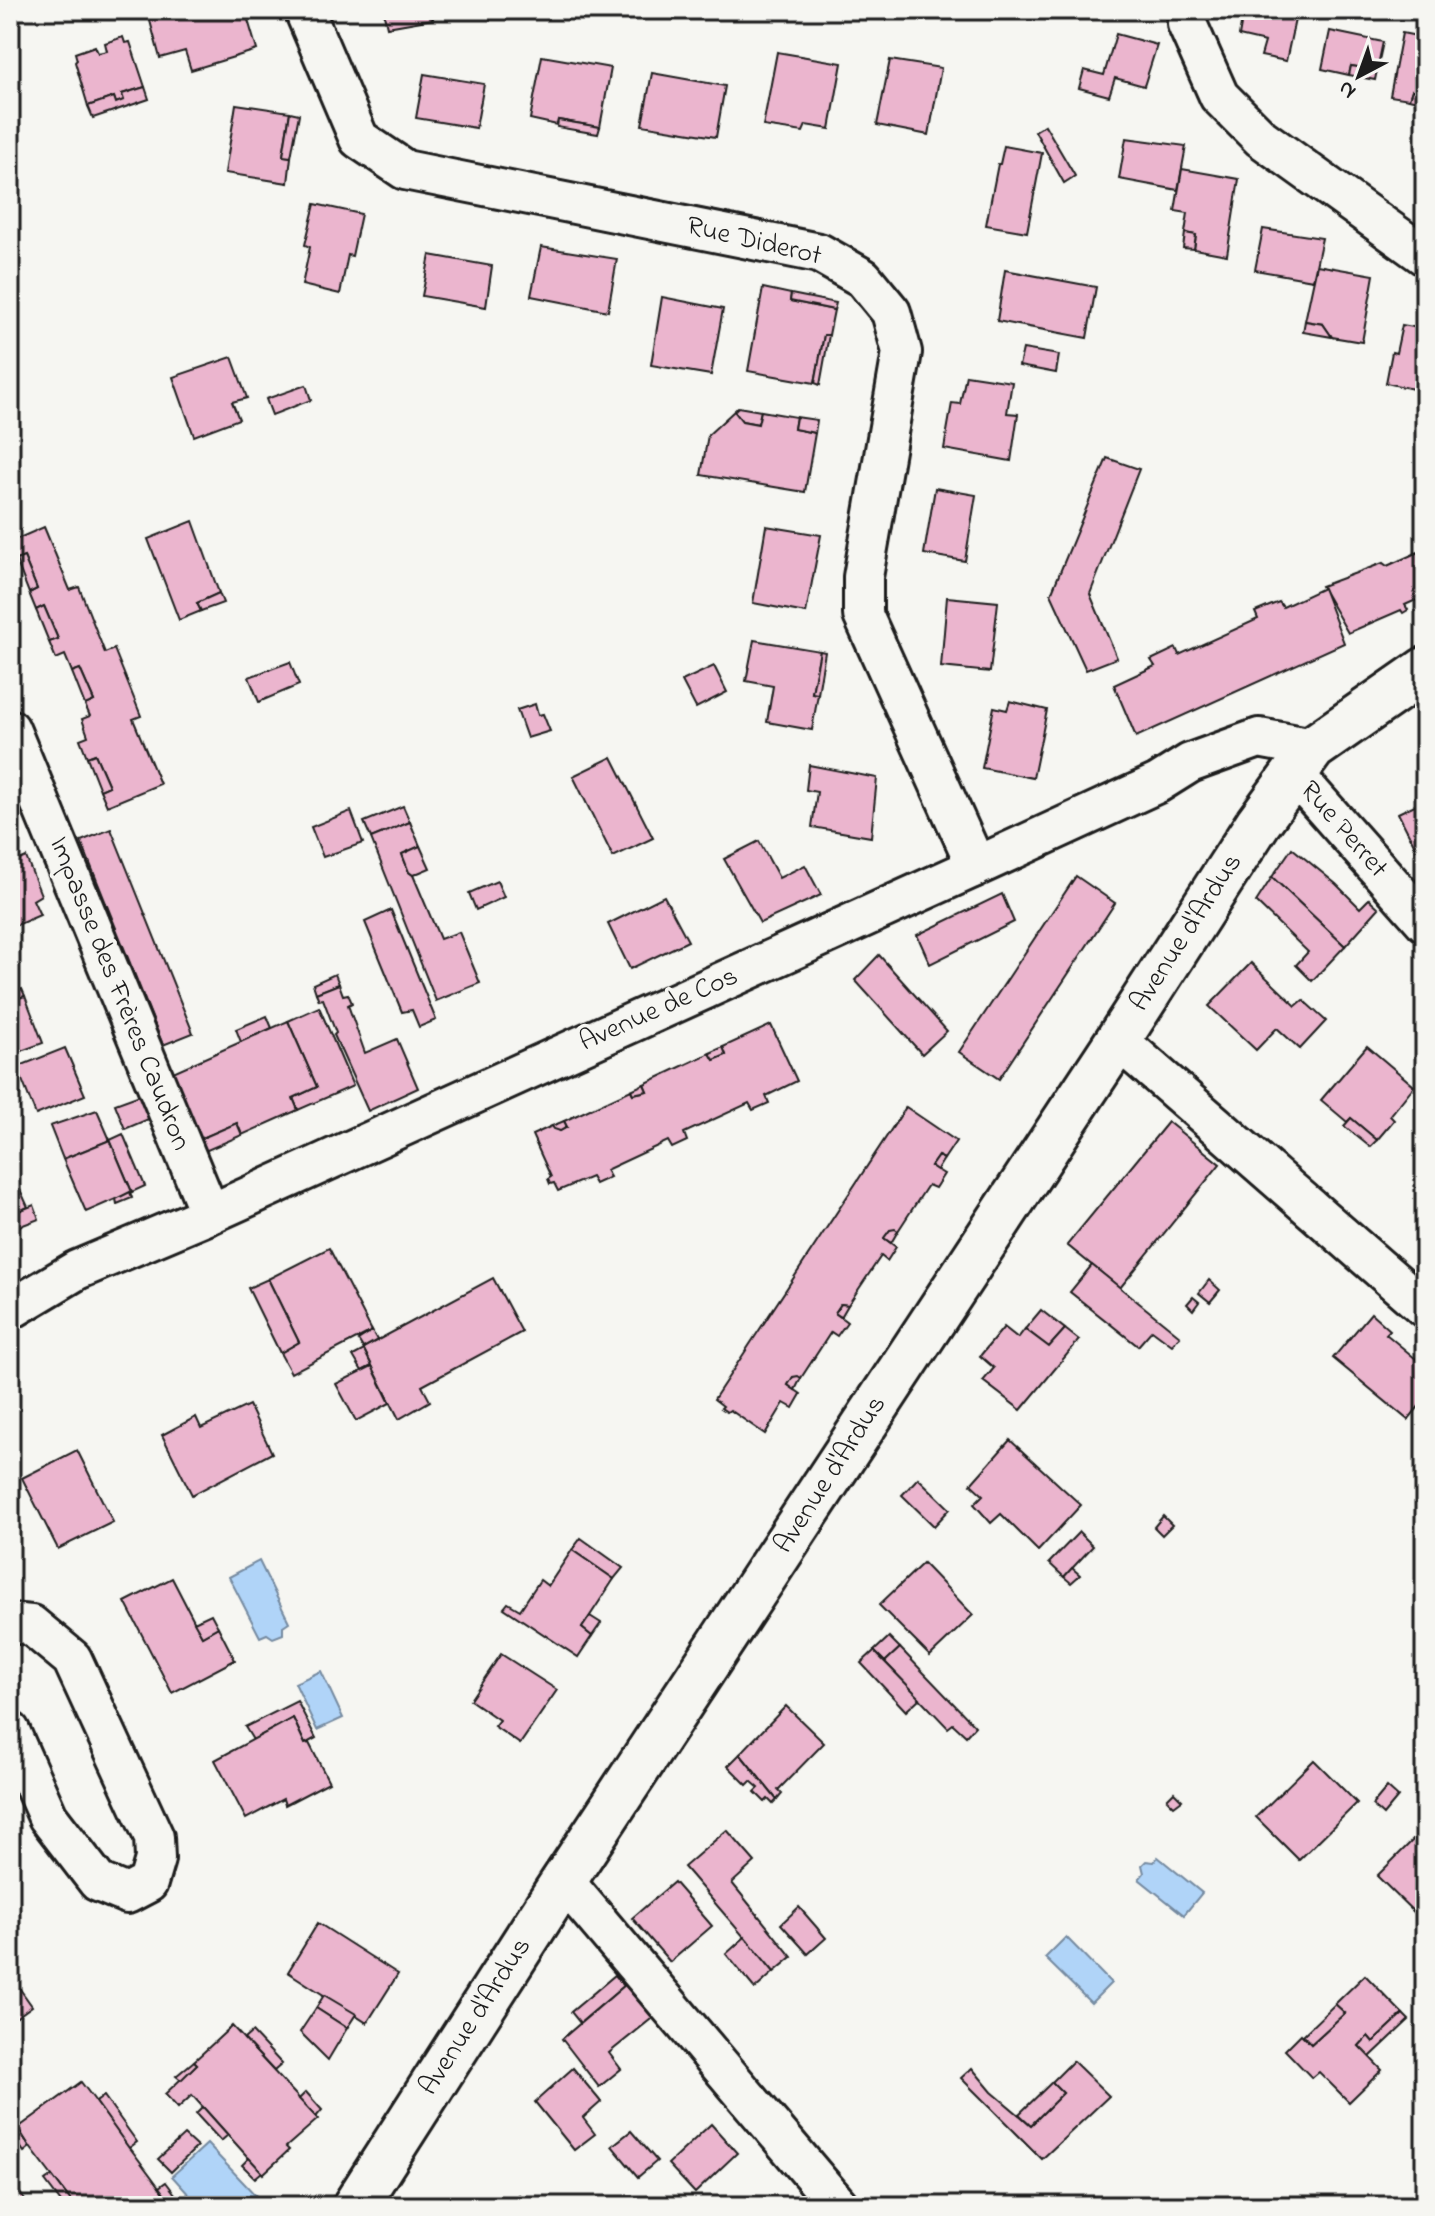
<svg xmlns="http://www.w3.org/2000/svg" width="1435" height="2216" font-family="'Indie Flower',sans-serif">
<rect width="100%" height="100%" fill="#f6f6f2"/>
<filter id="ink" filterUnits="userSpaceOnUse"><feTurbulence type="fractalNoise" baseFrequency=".0125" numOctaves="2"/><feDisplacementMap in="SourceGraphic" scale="16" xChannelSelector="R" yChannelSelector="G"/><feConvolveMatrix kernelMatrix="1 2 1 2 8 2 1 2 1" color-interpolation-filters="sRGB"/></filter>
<g filter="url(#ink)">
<g fill="#b0d4f8" stroke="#758aa0" stroke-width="2">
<polygon points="259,1561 289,1622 283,1626 283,1634 273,1638 267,1634 260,1637 229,1577"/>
<polygon points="321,1671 343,1718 317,1730 295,1683"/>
<polygon points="1158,1857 1202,1893 1184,1915 1139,1879 1144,1873 1142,1865 1146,1861 1154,1862"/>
<polygon points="1066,1937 1111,1983 1091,2003 1045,1958"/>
<polygon points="207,2144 259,2199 251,2206 199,2206 172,2176"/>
</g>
<g fill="#ebb5ce" stroke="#1c1c1c" stroke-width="2">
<polygon points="172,10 245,10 257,50 191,70 185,51 160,58 149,17"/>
<polygon points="383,10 432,10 433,19 387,27"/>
<polygon points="1250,10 1297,10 1286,61 1261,56 1265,42 1239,36 1242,19 1248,21"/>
<polygon points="1330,31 1383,42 1377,70 1351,66 1349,75 1322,69"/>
<polygon points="1402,33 1422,37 1420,46 1425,47 1425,93 1412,90 1409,99 1390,96"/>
<polygon points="1116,34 1157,45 1144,86 1115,78 1109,96 1079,88 1084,70 1104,75"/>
<polygon points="123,37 125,43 130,42 145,87 122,94 124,100 116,103 114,97 88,106 75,62 77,60 75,53 95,46 98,53 107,51 105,43"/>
<polygon points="777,52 842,63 830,129 806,125 803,132 763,126"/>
<polygon points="542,56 611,68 600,127 558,120 557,125 530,119"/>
<polygon points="890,60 941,68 929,135 877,125"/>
<polygon points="1351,66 1377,70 1375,80 1349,75"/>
<polygon points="652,73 725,86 716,137 642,125"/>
<polygon points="424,74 484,84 476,128 416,118"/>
<polygon points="145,87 149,99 93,118 88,106 114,97 116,103 124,100 122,94"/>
<polygon points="1412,90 1425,93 1425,103 1409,99"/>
<polygon points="236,104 290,112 283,156 291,157 288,183 225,173"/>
<polygon points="10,105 20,133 10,136"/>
<polygon points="290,112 299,114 291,157 283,156"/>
<polygon points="558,120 600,127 598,134 557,127"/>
<polygon points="1045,125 1075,176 1064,183 1035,131"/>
<polygon points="1126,138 1186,146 1178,190 1119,179"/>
<polygon points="1004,146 1042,153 1027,232 986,225 998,164 1000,164"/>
<polygon points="1182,169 1239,179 1227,255 1194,249 1196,235 1185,233 1188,213 1175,211"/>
<polygon points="315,204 361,214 352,256 348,255 340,294 302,285 310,247 305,245"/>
<polygon points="1263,229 1322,238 1313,280 1255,270"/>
<polygon points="1185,233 1196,235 1194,249 1183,248"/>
<polygon points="541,247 617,259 608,311 531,296"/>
<polygon points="430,255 492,266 486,307 422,296"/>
<polygon points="1317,265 1374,275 1362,342 1332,337 1323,324 1305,321"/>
<polygon points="1005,270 1096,287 1087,338 997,321"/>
<polygon points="763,288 791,294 790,301 834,310 829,335 824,335 815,383 748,371"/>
<polygon points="791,294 836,303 834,310 790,301"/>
<polygon points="662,297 723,309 711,375 651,365"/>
<polygon points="1305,321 1323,324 1332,337 1303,332"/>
<polygon points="1402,325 1425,329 1425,376 1422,375 1418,390 1386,383 1392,352 1396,353"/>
<polygon points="824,335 829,335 820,385 815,383"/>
<polygon points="1023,349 1059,355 1056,373 1019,366"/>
<polygon points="232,357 247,398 232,402 239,419 194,436 173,377"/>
<polygon points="966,375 1012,382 1007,413 1018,414 1011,461 944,449 952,403 960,404"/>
<polygon points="1422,375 1425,376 1425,392 1418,390"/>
<polygon points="306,385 311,400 272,415 266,399"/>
<polygon points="738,407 761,411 758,424 742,421 734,411"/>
<polygon points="734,411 742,421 758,424 761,411 796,417 794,429 815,433 805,492 701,475 708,435"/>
<polygon points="796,417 817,420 815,433 794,429"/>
<polygon points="1107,458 1139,469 1090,594 1117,658 1086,670 1051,594"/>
<polygon points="935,488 976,495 965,561 924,554"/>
<polygon points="193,521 219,593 197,603 201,611 179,620 148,539"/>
<polygon points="766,526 821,535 806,613 753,603"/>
<polygon points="44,527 70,590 79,587 105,653 114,649 141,716 133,719 160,784 107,806 100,790 109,786 95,754 87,757 80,739 88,736 82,719 90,716 85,705 94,701 80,669 72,672 65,655 56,659 49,642 58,639 44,606 36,610 29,593 37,589 24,557 16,560 10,546 10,542"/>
<polygon points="1425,549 1425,596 1405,605 1408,610 1403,613 1401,610 1348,633 1321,586 1383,563 1387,566"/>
<polygon points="24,557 37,589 29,593 16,560"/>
<polygon points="1323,588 1344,643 1136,737 1114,685 1155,666 1151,660 1176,648 1179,655 1258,619 1255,612 1279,602 1283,607"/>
<polygon points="219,593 223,603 201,611 197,603"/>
<polygon points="947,597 998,602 990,672 941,667"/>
<polygon points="44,606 58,639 49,642 36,610"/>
<polygon points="754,640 820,651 812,693 818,694 812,730 767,722 773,686 746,681"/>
<polygon points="820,651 825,652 818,694 812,693"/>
<polygon points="290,662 299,685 259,702 249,677"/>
<polygon points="714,666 727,692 696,708 682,681"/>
<polygon points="80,669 94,701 85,705 72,672"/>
<polygon points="1010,701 1047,710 1033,778 982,768 994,707 1007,710"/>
<polygon points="535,704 538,715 543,714 550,731 527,738 517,710"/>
<polygon points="95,754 109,786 100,790 87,757"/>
<polygon points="612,757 653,838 613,857 573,776"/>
<polygon points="809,765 877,778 871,837 812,827 817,792 806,790"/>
<polygon points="1425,800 1425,866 1398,813"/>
<polygon points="403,806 410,822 371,838 364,822"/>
<polygon points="351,811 363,843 323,857 311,827"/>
<polygon points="410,822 420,846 402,854 409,872 413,875 440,939 459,932 480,983 436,1001 371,838"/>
<polygon points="111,829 193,1033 163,1045 81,841"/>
<polygon points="759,841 779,878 805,865 821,895 760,923 724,859"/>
<polygon points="420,846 430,868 413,875 409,872 402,854"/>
<polygon points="1292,848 1336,884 1360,908 1369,899 1379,908 1345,946 1272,877"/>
<polygon points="26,857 41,895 33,900 40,915 10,928 10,864"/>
<polygon points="1076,876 1115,903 999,1079 959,1052"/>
<polygon points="1272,877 1345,946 1312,981 1296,965 1308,952 1256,902"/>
<polygon points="497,881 504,897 476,910 469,893"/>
<polygon points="1002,894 1014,922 930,964 917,935"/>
<polygon points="664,896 688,941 630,969 608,924"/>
<polygon points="391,910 436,1020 419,1027 412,1010 402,1012 365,922"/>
<polygon points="879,955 947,1031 922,1054 855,980"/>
<polygon points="1251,963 1296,1006 1303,1000 1326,1021 1300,1049 1277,1028 1256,1050 1209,1006"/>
<polygon points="335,974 339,984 316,993 313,984"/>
<polygon points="339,984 343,995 348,994 352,1003 348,1005 365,1053 397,1039 418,1088 368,1111 334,1035 336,1033 323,999 319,1000 316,993"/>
<polygon points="22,989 25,996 10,1001 10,993"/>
<polygon points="25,996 43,1043 10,1055 10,1001"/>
<polygon points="319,1007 353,1086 298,1110 293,1098 317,1087 288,1021"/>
<polygon points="267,1016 272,1028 241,1042 236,1029"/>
<polygon points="288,1021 317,1087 293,1098 298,1110 242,1135 237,1123 200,1139 173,1072"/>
<polygon points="771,1025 797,1081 766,1096 769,1103 753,1110 749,1103 684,1133 687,1141 672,1148 668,1141 606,1170 610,1177 595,1184 591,1177 558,1191 554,1183 550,1184 548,1179 551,1177 532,1135 552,1126 560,1131 567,1127 564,1121 631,1090 633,1094 647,1091 644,1084 710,1053 714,1060 726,1055 723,1047"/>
<polygon points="1367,1046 1414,1086 1390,1116 1394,1120 1377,1140 1351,1118 1347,1122 1321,1100"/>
<polygon points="723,1047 726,1055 714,1060 710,1053"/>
<polygon points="65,1048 85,1095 36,1115 17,1067"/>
<polygon points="644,1084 647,1091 633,1094 631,1090"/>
<polygon points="10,1086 19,1108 10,1112"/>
<polygon points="148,1092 158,1115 125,1129 115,1104"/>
<polygon points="906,1107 956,1141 944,1159 938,1156 931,1166 944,1174 935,1188 928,1185 898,1231 890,1230 884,1238 896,1247 887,1261 881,1256 848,1305 841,1304 835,1313 847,1322 837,1336 831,1332 801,1378 793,1377 788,1385 801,1394 793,1408 784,1403 765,1434 730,1410 727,1412 721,1408 723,1406 714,1399"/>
<polygon points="97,1110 110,1140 63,1159 50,1126"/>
<polygon points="1351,1118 1377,1140 1370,1147 1344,1126"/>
<polygon points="564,1121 567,1127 560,1131 554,1129 552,1126"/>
<polygon points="1168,1122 1220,1164 1120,1288 1067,1245"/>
<polygon points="237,1123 242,1135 205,1151 200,1139"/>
<polygon points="123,1134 145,1186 132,1192 110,1140"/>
<polygon points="110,1140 132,1192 86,1212 63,1159"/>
<polygon points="938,1156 944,1159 937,1170 931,1166"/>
<polygon points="10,1164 18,1185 10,1188"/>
<polygon points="18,1185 28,1207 19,1211 10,1190"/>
<polygon points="10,1190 19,1211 34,1205 39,1219 10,1230"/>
<polygon points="130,1192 132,1198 117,1204 116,1199"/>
<polygon points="895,1229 898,1231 891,1243 884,1238 890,1230"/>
<polygon points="329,1248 372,1331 291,1373 280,1353 299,1342 268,1279"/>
<polygon points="1092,1265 1180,1336 1172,1345 1152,1330 1138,1346 1070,1292"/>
<polygon points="493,1278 522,1332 422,1386 430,1401 399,1419 363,1348"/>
<polygon points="268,1279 299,1342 280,1353 248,1288"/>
<polygon points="1209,1280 1220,1290 1210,1302 1199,1293"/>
<polygon points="1193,1297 1199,1302 1193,1310 1187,1304"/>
<polygon points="841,1304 848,1305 841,1317 835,1313"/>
<polygon points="1041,1310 1065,1329 1049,1347 1025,1329"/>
<polygon points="1371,1313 1390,1330 1386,1334 1422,1364 1425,1361 1425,1399 1408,1420 1333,1358"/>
<polygon points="1004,1327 1018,1338 1025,1329 1049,1347 1065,1329 1079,1340 1021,1410 983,1381 994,1368 980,1356"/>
<polygon points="372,1331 377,1340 363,1348 358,1340"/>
<polygon points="364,1350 372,1366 362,1371 353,1356"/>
<polygon points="372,1366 390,1403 356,1421 336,1384"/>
<polygon points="798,1376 801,1378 795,1390 788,1385 793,1377"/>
<polygon points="249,1405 272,1453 192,1495 162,1435 196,1417 201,1428"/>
<polygon points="1010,1440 1081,1505 1038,1551 1001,1514 991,1523 974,1504 983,1495 971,1484"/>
<polygon points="77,1450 113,1522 58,1549 22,1478"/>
<polygon points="918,1478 950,1509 934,1526 902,1495"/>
<polygon points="1163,1516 1172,1525 1162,1535 1154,1527"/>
<polygon points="1079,1532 1093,1546 1064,1577 1049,1563"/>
<polygon points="581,1538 623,1568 614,1579 572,1550"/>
<polygon points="572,1550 614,1579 582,1628 592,1636 578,1657 504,1608 508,1603 520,1610 540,1580 548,1586"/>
<polygon points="923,1563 973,1615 930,1656 879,1605"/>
<polygon points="1072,1568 1080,1575 1071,1583 1064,1577"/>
<polygon points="172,1578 202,1636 218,1627 235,1660 172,1693 125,1602"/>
<polygon points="211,1614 218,1627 202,1636 194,1622"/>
<polygon points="590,1616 601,1623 592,1636 582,1628"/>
<polygon points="889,1637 900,1648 885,1662 874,1651"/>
<polygon points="900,1648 975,1726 966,1736 953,1724 948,1728 885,1662"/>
<polygon points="874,1651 920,1698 906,1711 861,1663"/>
<polygon points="501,1654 557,1690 520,1744 494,1726 499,1720 470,1700"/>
<polygon points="297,1701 316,1738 305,1744 293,1718 253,1740 245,1727"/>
<polygon points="786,1706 824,1743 778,1790 782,1794 777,1800 740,1754"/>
<polygon points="293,1718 305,1744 309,1743 329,1782 285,1805 283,1799 246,1819 215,1760"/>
<polygon points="740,1754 777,1800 773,1804 768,1799 765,1802 755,1792 759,1788 751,1781 747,1785 728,1766"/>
<polygon points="1314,1760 1357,1803 1299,1860 1256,1817"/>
<polygon points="1387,1787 1398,1797 1383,1815 1372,1805"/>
<polygon points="1174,1792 1182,1800 1174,1806 1167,1799"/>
<polygon points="1425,1828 1425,1919 1423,1921 1377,1876"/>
<polygon points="727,1830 755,1862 732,1883 792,1957 774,1972 684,1867"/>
<polygon points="674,1882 712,1926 670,1962 632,1918"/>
<polygon points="799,1907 826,1938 808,1954 781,1924"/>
<polygon points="318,1923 398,1974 367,2023 288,1972"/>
<polygon points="745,1937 774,1972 755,1989 726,1954"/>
<polygon points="10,1975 32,2006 10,2022"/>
<polygon points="615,1975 624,1986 580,2023 571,2012"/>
<polygon points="1365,1975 1403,2014 1373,2042 1368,2036 1359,2046 1382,2070 1349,2102 1319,2072 1312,2078 1285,2050 1301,2034 1311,2044 1345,2013 1335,2004"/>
<polygon points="625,1985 641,2004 646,2001 656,2015 609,2053 621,2069 599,2087 562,2039"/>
<polygon points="324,1995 356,2014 347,2028 316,2008"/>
<polygon points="1335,2004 1345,2013 1311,2044 1303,2035"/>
<polygon points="316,2008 347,2028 328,2060 300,2032"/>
<polygon points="1403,2014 1409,2020 1370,2057 1359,2046 1368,2036 1373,2042"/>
<polygon points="232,2026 318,2119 286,2147 289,2150 263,2174 192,2095 178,2108 165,2094 197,2064 194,2061"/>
<polygon points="252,2032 282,2064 274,2071 244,2039"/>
<polygon points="194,2061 197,2064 181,2080 176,2076"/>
<polygon points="1073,2061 1109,2096 1042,2159 961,2078 972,2068 992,2092 1031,2125 1063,2093 1052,2082"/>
<polygon points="573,2068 601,2102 583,2118 595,2134 574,2150 535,2102"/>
<polygon points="81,2082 96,2102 173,2206 75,2206 30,2147 18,2128"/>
<polygon points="1052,2082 1063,2093 1031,2125 1019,2114"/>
<polygon points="306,2092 322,2110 316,2117 299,2099"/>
<polygon points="104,2096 137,2142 129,2148 96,2102"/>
<polygon points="203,2107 228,2135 221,2141 196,2114"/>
<polygon points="711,2124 737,2153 695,2193 668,2164"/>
<polygon points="19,2131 30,2147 24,2152 13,2136"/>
<polygon points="631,2131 657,2161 638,2177 612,2146"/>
<polygon points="184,2135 197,2147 171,2172 158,2159"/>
<polygon points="249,2158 262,2172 255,2178 242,2165"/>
<polygon points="52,2176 74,2205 72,2206 64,2206 45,2181"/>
<polygon points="166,2182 184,2206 173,2206 159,2187"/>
<polygon points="20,2193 29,2206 10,2206 10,2200"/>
<polygon points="519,2195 528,2206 506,2206"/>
</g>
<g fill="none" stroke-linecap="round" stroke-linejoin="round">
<defs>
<g id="minor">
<polyline points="304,10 359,139 405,170 819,253 863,278 891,312 902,352 863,577 863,615 969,850 973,868"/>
<polyline points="1188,10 1187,24 1219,96 1261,138 1425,256"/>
<polyline points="10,729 210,1214"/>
<polyline points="1294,774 1425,922"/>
<polyline points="1118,1040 1425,1308"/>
<polyline points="10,1310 77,1270 210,1214 973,868 1158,783 1190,763 1259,738 1313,748"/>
<polyline points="10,1623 31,1625 72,1659 154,1837 155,1859 148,1883 127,1894 98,1882 48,1817 10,1731"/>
<polyline points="564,1881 839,2206"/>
</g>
<polyline id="major" points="355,2206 555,1894 1118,1040 1258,823 1313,748 1425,670"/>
</defs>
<use href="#minor" stroke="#1c1c1c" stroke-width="44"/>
<use href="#major" stroke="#1c1c1c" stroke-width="50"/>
<use href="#minor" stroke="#f6f6f2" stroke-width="38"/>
<use href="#major" stroke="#f6f6f2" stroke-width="44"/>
</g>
</g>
<g text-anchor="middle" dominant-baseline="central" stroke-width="7" stroke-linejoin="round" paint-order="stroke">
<g font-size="28" fill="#1c1c1c" stroke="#f6f6f2">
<text transform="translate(754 242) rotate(13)">Rue Diderot</text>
<text transform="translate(1343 830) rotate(49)">Rue Perret</text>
<text transform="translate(1187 933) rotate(-57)">Avenue d'Ardus</text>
<text transform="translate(119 994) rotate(68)">Impasse des Frères Caudron</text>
<text transform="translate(659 1010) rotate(-24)">Avenue de Cos</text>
<text transform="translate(831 1475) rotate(-57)">Avenue d'Ardus</text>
<text transform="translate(476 2017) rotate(-57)">Avenue d'Ardus</text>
</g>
</g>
<rect width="1435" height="2216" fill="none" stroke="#f6f6f2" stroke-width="40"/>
<rect x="20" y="20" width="1395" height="2176" fill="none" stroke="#1c1c1c" stroke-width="3" filter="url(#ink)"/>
<g transform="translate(1359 76) rotate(221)" stroke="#f6f6f2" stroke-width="6" paint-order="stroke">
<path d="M0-6L14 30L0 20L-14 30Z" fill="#1c1c1c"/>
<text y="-12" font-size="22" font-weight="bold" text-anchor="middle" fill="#1c1c1c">N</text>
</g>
</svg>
